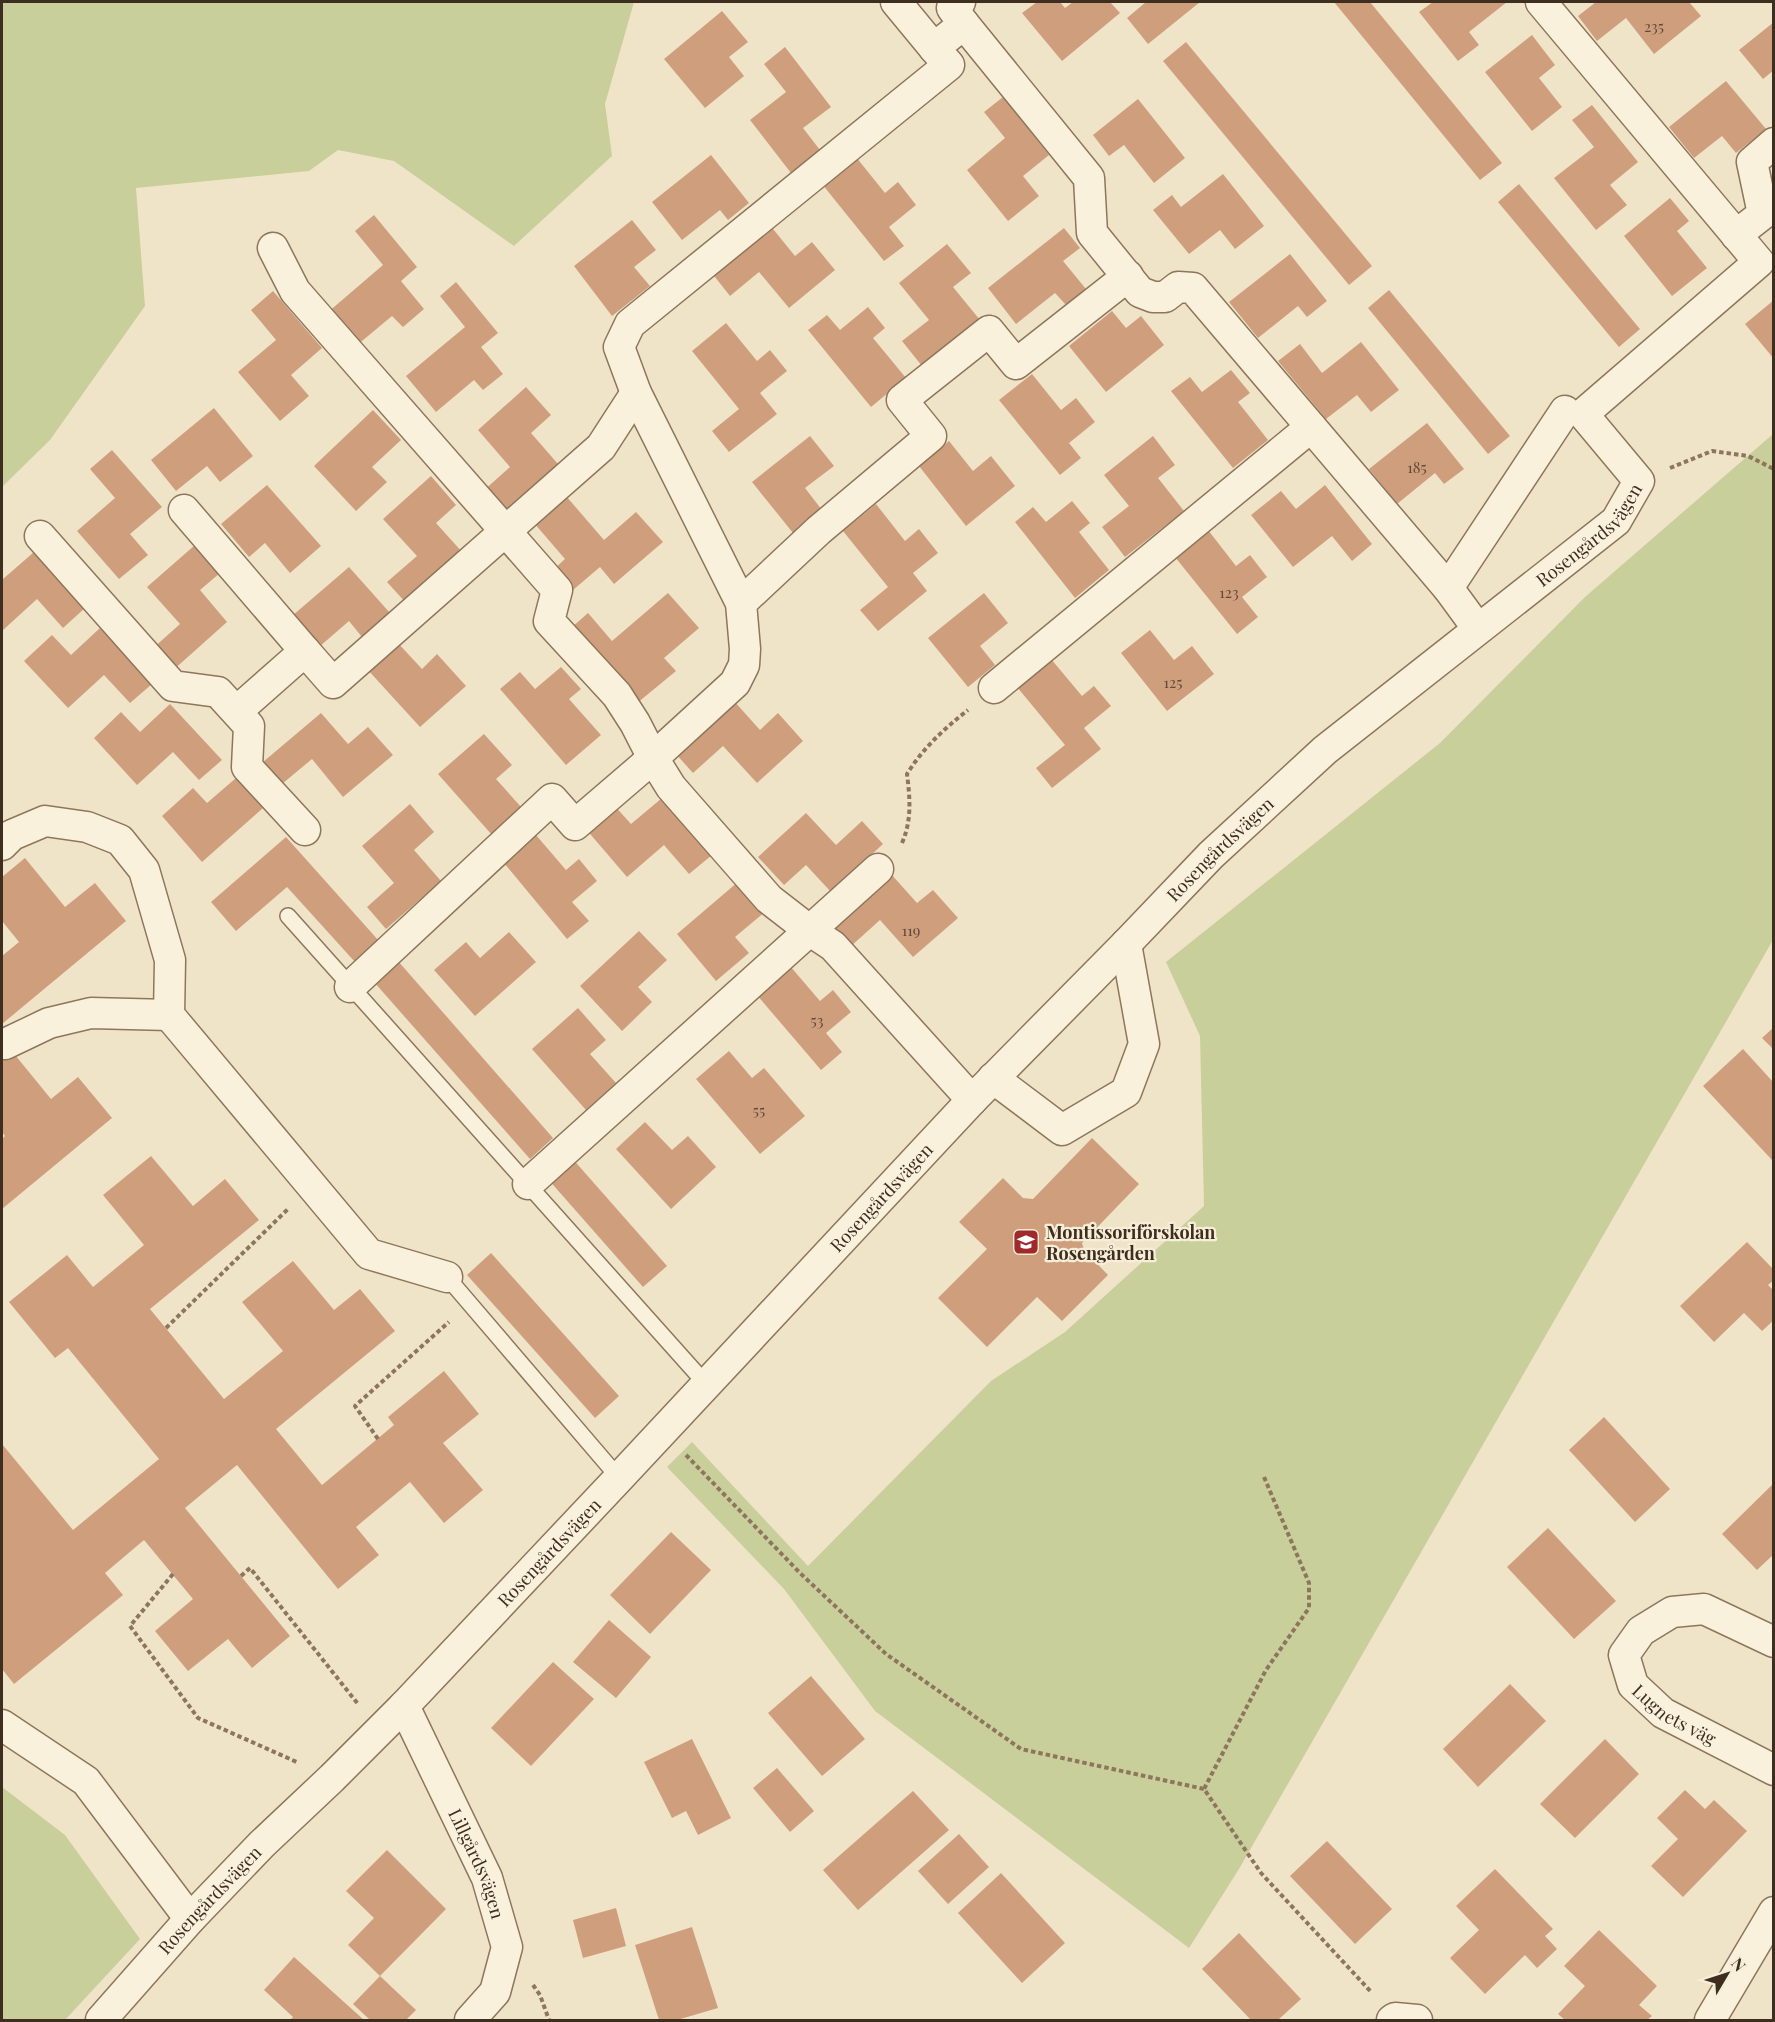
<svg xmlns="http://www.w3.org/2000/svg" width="1775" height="2022" font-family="'Playfair Display',serif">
<rect width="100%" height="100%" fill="#f0e4c8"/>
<g fill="#c9cf9b">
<polygon points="2,2 634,2 605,104 612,156 514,246 394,161 338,150 309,171 136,188 145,306 50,440 2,487"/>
<polygon points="1773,434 1773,940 1239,1869 1189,1948 875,1711 784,1589 667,1467 692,1442 808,1566 991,1381 1065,1332 1204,1206 1200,1036 1166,962 1440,743 1585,597"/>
<polygon points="2,1787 65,1835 140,1939 65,2020 2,2020"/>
</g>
<g fill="#cf9f7d">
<polygon points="1037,2 1060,2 1065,8 1073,2 1110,2 1120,13 1062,61 1022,13"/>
<polygon points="1146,2 1200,2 1148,44 1127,18"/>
<polygon points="1334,2 1370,2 1502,163 1480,180"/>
<polygon points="1433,2 1507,2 1469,32 1479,45 1458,61 1419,12"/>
<polygon points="1596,2 1689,2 1701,16 1654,54 1626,18 1597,41 1578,16"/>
<polygon points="722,11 748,42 729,57 744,76 705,108 664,59"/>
<polygon points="1774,22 1774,70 1763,79 1739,50"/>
<polygon points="1532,35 1555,65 1539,78 1562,107 1532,131 1485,72"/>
<polygon points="1186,42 1372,266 1349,285 1163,61"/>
<polygon points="785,47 831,107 803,128 820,150 791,173 750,120 786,92 764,64"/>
<polygon points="1726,81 1766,129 1736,153 1722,136 1694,158 1669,127"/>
<polygon points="1003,97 1049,155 1023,176 1039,196 1008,221 967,170 1005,138 984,112"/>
<polygon points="1138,99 1185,158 1154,183 1124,145 1109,156 1093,135"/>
<polygon points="1592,105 1638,162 1610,185 1627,205 1596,230 1554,178 1594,147 1572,120"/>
<polygon points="711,155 749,203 728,220 720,210 682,240 652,202"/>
<polygon points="856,157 885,193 898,182 916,205 889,227 904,246 884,261 822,184"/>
<polygon points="1223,174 1264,226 1235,249 1220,230 1189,254 1153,210 1172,195 1181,207"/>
<polygon points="1519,184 1640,329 1619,347 1498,202"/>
<polygon points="1670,198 1689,221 1677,231 1707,268 1672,296 1624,236"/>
<polygon points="374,215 417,267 401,281 424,309 403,327 392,316 356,346 327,313 383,265 355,231"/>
<polygon points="632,220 656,250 634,267 650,286 612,316 574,266"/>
<polygon points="769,224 795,256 812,242 835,270 789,308 759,272 730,296 711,272"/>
<polygon points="1064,228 1080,248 1063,261 1086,289 1066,305 1055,293 1016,324 988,288"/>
<polygon points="947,244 971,273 953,287 980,320 922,366 902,341 929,320 899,283"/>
<polygon points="1290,254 1327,301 1307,317 1298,306 1258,338 1229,302"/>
<polygon points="456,282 498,333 481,347 503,374 483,390 474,380 436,412 406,376 465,327 440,296"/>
<polygon points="1389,290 1510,436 1488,454 1368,308"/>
<polygon points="273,291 322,348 291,375 309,396 280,421 238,372 276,340 251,310"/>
<polygon points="1774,300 1774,359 1745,324"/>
<polygon points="868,307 885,328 873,338 906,378 871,407 808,330 827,315 840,330"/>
<polygon points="1112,311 1126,328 1141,316 1164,345 1106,392 1069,346"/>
<polygon points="726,323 757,361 770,350 787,371 760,393 777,414 729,452 712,431 739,409 692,351"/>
<polygon points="1361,342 1399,390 1371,412 1357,395 1326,419 1278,361 1300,344 1322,373"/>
<polygon points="1231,370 1250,393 1238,402 1268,440 1233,468 1171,391 1190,377 1202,392"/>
<polygon points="1032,374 1061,410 1076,398 1095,422 1069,443 1081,458 1060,475 999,400"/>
<polygon points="526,387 551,415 531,433 558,464 502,515 482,492 510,467 478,430"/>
<polygon points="214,408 253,456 220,482 207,466 176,491 151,460"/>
<polygon points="373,410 401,440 372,467 387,482 356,511 314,466"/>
<polygon points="1427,423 1464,469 1444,484 1435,473 1397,504 1369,469"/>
<polygon points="810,436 834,466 805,488 822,510 793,533 752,482"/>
<polygon points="1153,436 1175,465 1158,478 1184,511 1125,557 1102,527 1129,506 1104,475"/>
<polygon points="949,441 973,471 991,456 1015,486 966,526 919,466"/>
<polygon points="112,450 162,507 130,534 148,555 119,579 77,531 115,498 90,469"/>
<polygon points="431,476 456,505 436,523 463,553 407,604 387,582 417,556 383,519"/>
<polygon points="267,485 321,546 290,573 265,543 249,557 221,524"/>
<polygon points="1325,485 1372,544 1352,561 1332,536 1293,567 1251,515 1281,491 1296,509"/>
<polygon points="566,496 604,540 636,512 663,542 614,584 600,567 573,590 554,569 565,559 534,523"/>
<polygon points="1072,501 1090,523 1079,532 1109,570 1075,598 1015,522 1033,507 1046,522"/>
<polygon points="876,504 905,541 919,529 938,553 913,573 927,591 878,631 860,610 888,587 843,531"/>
<polygon points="1208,530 1236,566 1250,555 1267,577 1242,597 1258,617 1237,634 1175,557"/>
<polygon points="195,545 220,573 200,590 227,622 171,672 151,650 180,624 147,587"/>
<polygon points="34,552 85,608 63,628 37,599 2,631 2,577 3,579"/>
<polygon points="349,567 390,613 362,637 349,621 319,647 292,616"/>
<polygon points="668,593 699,628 664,658 676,671 636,704 571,628 588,613 612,641"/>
<polygon points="984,593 1008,623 980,646 995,665 968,687 928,638"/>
<polygon points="101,627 152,684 130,703 104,675 68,708 24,661 52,635 71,655"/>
<polygon points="1150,630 1174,660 1192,646 1214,674 1167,711 1121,653"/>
<polygon points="397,642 422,669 437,654 466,686 420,727 367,669"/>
<polygon points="1051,659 1082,696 1094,686 1111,706 1084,728 1101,749 1052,788 1036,768 1065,745 1017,687"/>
<polygon points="561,667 581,689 569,699 601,735 566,765 500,689 520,672 535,689"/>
<polygon points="734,701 760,730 778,713 803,741 757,783 723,746 693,773 675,753"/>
<polygon points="170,704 222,760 199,780 173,752 137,785 94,738 121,712 140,732"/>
<polygon points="321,713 348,744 368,727 393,755 343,797 312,759 282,784 263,762"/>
<polygon points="484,734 512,765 496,779 522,808 492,835 438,774"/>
<polygon points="236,778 263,808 202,862 162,816 193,788 207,803"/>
<polygon points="662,798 712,855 689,874 664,845 627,877 585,828 613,804 631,824"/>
<polygon points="410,804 434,832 414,850 441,881 386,929 367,907 394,883 362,846"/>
<polygon points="806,813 836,845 862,821 883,844 831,892 806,865 784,885 758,857"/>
<polygon points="536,835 566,870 579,859 597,881 572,902 589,921 567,939 504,863"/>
<polygon points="286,837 379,941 355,962 287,887 236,931 211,902"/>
<polygon points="25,858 65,907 95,883 126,921 2,1024 2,956 19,942 2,921 2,877"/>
<polygon points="891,874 917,903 933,890 958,918 913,957 880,920 850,947 832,927"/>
<polygon points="739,881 765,912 735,937 749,953 716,981 677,934"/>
<polygon points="639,931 667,960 638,987 652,1002 622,1031 580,986"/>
<polygon points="509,932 536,962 475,1016 434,970 466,942 480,958"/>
<polygon points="398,961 553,1138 530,1159 374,982"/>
<polygon points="790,966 820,1001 833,990 851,1012 826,1033 842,1052 821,1070 756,994"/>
<polygon points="578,1008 606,1040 590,1054 616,1083 586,1110 532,1049"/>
<polygon points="1774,1027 1774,1050 1762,1038"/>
<polygon points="2,1039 51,1099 78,1077 112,1118 2,1209 2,1139 5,1136 2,1132"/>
<polygon points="1743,1049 1774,1083 1774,1158 1772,1160 1703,1086"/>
<polygon points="729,1051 752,1078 764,1068 805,1116 760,1154 696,1079"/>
<polygon points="645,1122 672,1150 688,1136 716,1167 671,1209 616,1149"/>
<polygon points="1092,1138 1139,1184 1082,1243 1084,1250 1108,1275 1062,1321 1037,1297 987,1347 938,1298 987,1249 959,1222 1003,1178 1023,1198 1033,1199"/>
<polygon points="151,1156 193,1206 225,1179 259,1220 150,1309 224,1399 283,1351 242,1302 293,1261 334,1310 360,1289 395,1331 276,1429 322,1485 394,1425 388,1417 444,1371 479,1414 443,1443 483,1490 444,1523 410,1482 356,1527 379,1555 338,1589 237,1465 185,1508 290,1636 252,1668 228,1639 188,1671 155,1631 193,1599 144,1540 105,1573 123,1595 14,1684 2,1669 2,1444 73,1530 159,1459 68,1348 55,1358 9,1302 67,1255 93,1287 144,1245 103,1195"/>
<polygon points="571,1157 667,1266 643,1287 547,1178"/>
<polygon points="1747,1242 1774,1270 1774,1280 1768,1285 1774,1291 1774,1320 1762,1331 1744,1313 1714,1342 1680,1306"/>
<polygon points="491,1253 619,1396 595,1418 467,1275"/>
<polygon points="1604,1417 1670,1489 1635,1522 1569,1450"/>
<polygon points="1774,1483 1774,1554 1757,1570 1722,1534"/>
<polygon points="1548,1528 1616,1601 1574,1639 1507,1567"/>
<polygon points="671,1532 711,1570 650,1634 610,1595"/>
<polygon points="609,1620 651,1657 616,1698 573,1662"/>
<polygon points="553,1662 594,1699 531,1766 491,1728"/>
<polygon points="811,1676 865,1739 822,1776 768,1713"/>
<polygon points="1510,1684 1546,1721 1478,1787 1443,1749"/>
<polygon points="692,1739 731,1818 698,1835 686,1811 672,1818 644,1762"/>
<polygon points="1605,1739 1639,1774 1575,1838 1540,1804"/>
<polygon points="777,1768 814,1811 790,1832 753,1788"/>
<polygon points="1685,1790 1705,1809 1714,1800 1747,1831 1683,1897 1651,1866 1678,1839 1657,1818"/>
<polygon points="913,1791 949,1830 858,1910 823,1870"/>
<polygon points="959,1834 989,1867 948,1904 918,1871"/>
<polygon points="1327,1841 1392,1909 1355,1944 1290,1876"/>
<polygon points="387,1850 446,1909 380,1976 348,1945 374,1918 346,1891"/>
<polygon points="1495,1869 1553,1929 1545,1936 1557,1949 1537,1968 1525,1955 1485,1994 1450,1958 1479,1930 1456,1906"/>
<polygon points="1001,1873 1065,1943 1022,1983 958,1913"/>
<polygon points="616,1908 626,1946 583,1958 573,1920"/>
<polygon points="692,1927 718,2008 677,2020 659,2020 635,1945"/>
<polygon points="1599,1930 1657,1986 1639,2005 1652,2016 1647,2020 1565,2020 1558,2014 1585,1986 1564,1966"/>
<polygon points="1239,1933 1301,1999 1278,2020 1251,2020 1202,1969"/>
<polygon points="294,1957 364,2020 290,2020 293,2017 264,1990"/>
<polygon points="380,1976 416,2010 406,2020 370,2020 353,2004"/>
</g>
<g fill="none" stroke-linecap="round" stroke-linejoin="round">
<defs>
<g id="lane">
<polyline points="288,916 706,1384"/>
<polyline points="447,1277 619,1478"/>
</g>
<g id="street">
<polyline points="896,2 934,48"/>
<polyline points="964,24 1089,178 1092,233 1140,292 1153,297 1165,297 1178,287 1193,288 1448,588"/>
<polyline points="1736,235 1763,214 1752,162 1774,143"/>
<polyline points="273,248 295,291 557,590 549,621 617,695 635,723 653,758 671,787 769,899 809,930 833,946 972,1100"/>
<polyline points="184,510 305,651"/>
<polyline points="40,536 173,686 218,692 249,726 247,767 305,830"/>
<polyline points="741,603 819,530 931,436 902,400 989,331 1016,364 1128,276"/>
<polyline points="1478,629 1448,588 1565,411"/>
<polyline points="994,688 1311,427"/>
<polyline points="237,711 305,651 333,683 601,447 636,393"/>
<polyline points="2,845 12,835 45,821 87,827 120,840 144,870 170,960 169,1015 369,1254 447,1277"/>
<polyline points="350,987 552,799 575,825 653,758 735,683 744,665 745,649 741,603 636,393 619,347 630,324 949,65 934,48 964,24 952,8 960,2"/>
<polyline points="5,1044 49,1023 91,1013 169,1015"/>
<polyline points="993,1078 1062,1130 1126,1092 1144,1044 1126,944"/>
<polyline points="528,1184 878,869"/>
<path id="s1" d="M1774,1642L1704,1609L1672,1612L1641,1631L1624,1655L1633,1685L1663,1713L1774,1770"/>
<path id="s2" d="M404,1706L487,1878L507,1947L495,1992L470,2020"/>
<polyline points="2,1725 86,1781 190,1919"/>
<path id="s3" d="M101,2020L190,1919L262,1844L332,1778L404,1706L619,1478L972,1100L1126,944L1211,855L1325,750L1616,521L1639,481L1583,414L1759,262L1541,2"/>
<polyline points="1392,2020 1395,2018 1417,2020"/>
<polyline points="1710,2020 1774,1912"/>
</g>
</defs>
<use href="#lane" stroke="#8d765c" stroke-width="18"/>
<use href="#street" stroke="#8d765c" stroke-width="33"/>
<g stroke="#8d765c" stroke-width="4" stroke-dasharray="4.5 3" stroke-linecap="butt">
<polyline points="1670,468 1712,451 1748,456 1774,469"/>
<path d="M902,843C912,820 910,798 907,774C923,748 944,729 968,710"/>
<polyline points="166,1328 288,1209"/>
<polyline points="378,1439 355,1406 449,1322"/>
<polyline points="686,1455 800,1573 886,1654 1021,1749 1204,1789"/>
<polyline points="1264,1477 1309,1583 1309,1608 1266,1670 1204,1789 1261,1873 1372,1993"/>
<polyline points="173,1574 130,1626 198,1718 299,1763"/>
<polyline points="241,1576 250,1568 358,1704"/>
<polyline points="533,1985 540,1995 549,2020"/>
</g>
<use href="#lane" stroke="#faf1dc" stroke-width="15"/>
<use href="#street" stroke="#faf1dc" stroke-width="30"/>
</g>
<defs>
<symbol id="school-square" viewBox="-11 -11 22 22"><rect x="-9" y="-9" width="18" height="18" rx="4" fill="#9e2a2b" stroke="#f7eed8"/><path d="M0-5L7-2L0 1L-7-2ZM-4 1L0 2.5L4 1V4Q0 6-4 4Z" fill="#fff"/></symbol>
</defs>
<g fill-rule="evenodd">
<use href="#school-square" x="1011" y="1227" width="30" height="30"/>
</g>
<g text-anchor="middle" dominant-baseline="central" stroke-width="4.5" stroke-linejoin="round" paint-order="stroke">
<g font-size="15" fill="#624a37">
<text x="1654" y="26">235</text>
<text x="1417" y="467">185</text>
<text x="1229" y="592">123</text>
<text x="1173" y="682">125</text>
<text x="911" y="930">119</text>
<text x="817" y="1020">53</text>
<text x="759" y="1110">55</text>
</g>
<g font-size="18" fill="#3d2e20" stroke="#f7eed8">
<text stroke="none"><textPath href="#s3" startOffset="2106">Rosengårdsvägen</textPath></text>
<text stroke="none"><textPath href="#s3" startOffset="1620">Rosengårdsvägen</textPath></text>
<text stroke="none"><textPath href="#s3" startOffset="1134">Rosengårdsvägen</textPath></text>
<text stroke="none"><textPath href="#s3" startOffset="648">Rosengårdsvägen</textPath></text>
<text stroke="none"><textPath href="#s1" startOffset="258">Lugnets väg</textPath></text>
<text stroke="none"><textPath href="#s2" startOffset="174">Lillgårdsvägen</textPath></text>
<text stroke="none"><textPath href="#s3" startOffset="162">Rosengårdsvägen</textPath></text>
</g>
<g font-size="18" font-weight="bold" fill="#3d2e20" stroke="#f7eed8" text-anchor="start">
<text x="1046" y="1232">Montissoriförskolan<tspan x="1046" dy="21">Rosengården</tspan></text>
</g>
</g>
<rect width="1775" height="2022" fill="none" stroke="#3d2e20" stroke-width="6"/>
<g transform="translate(1727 1974) rotate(51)" stroke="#f7eed8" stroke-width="4.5" paint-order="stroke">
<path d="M0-4.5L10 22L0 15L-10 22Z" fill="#3d2e20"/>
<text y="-9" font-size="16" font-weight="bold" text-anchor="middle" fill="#3d2e20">N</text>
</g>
</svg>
